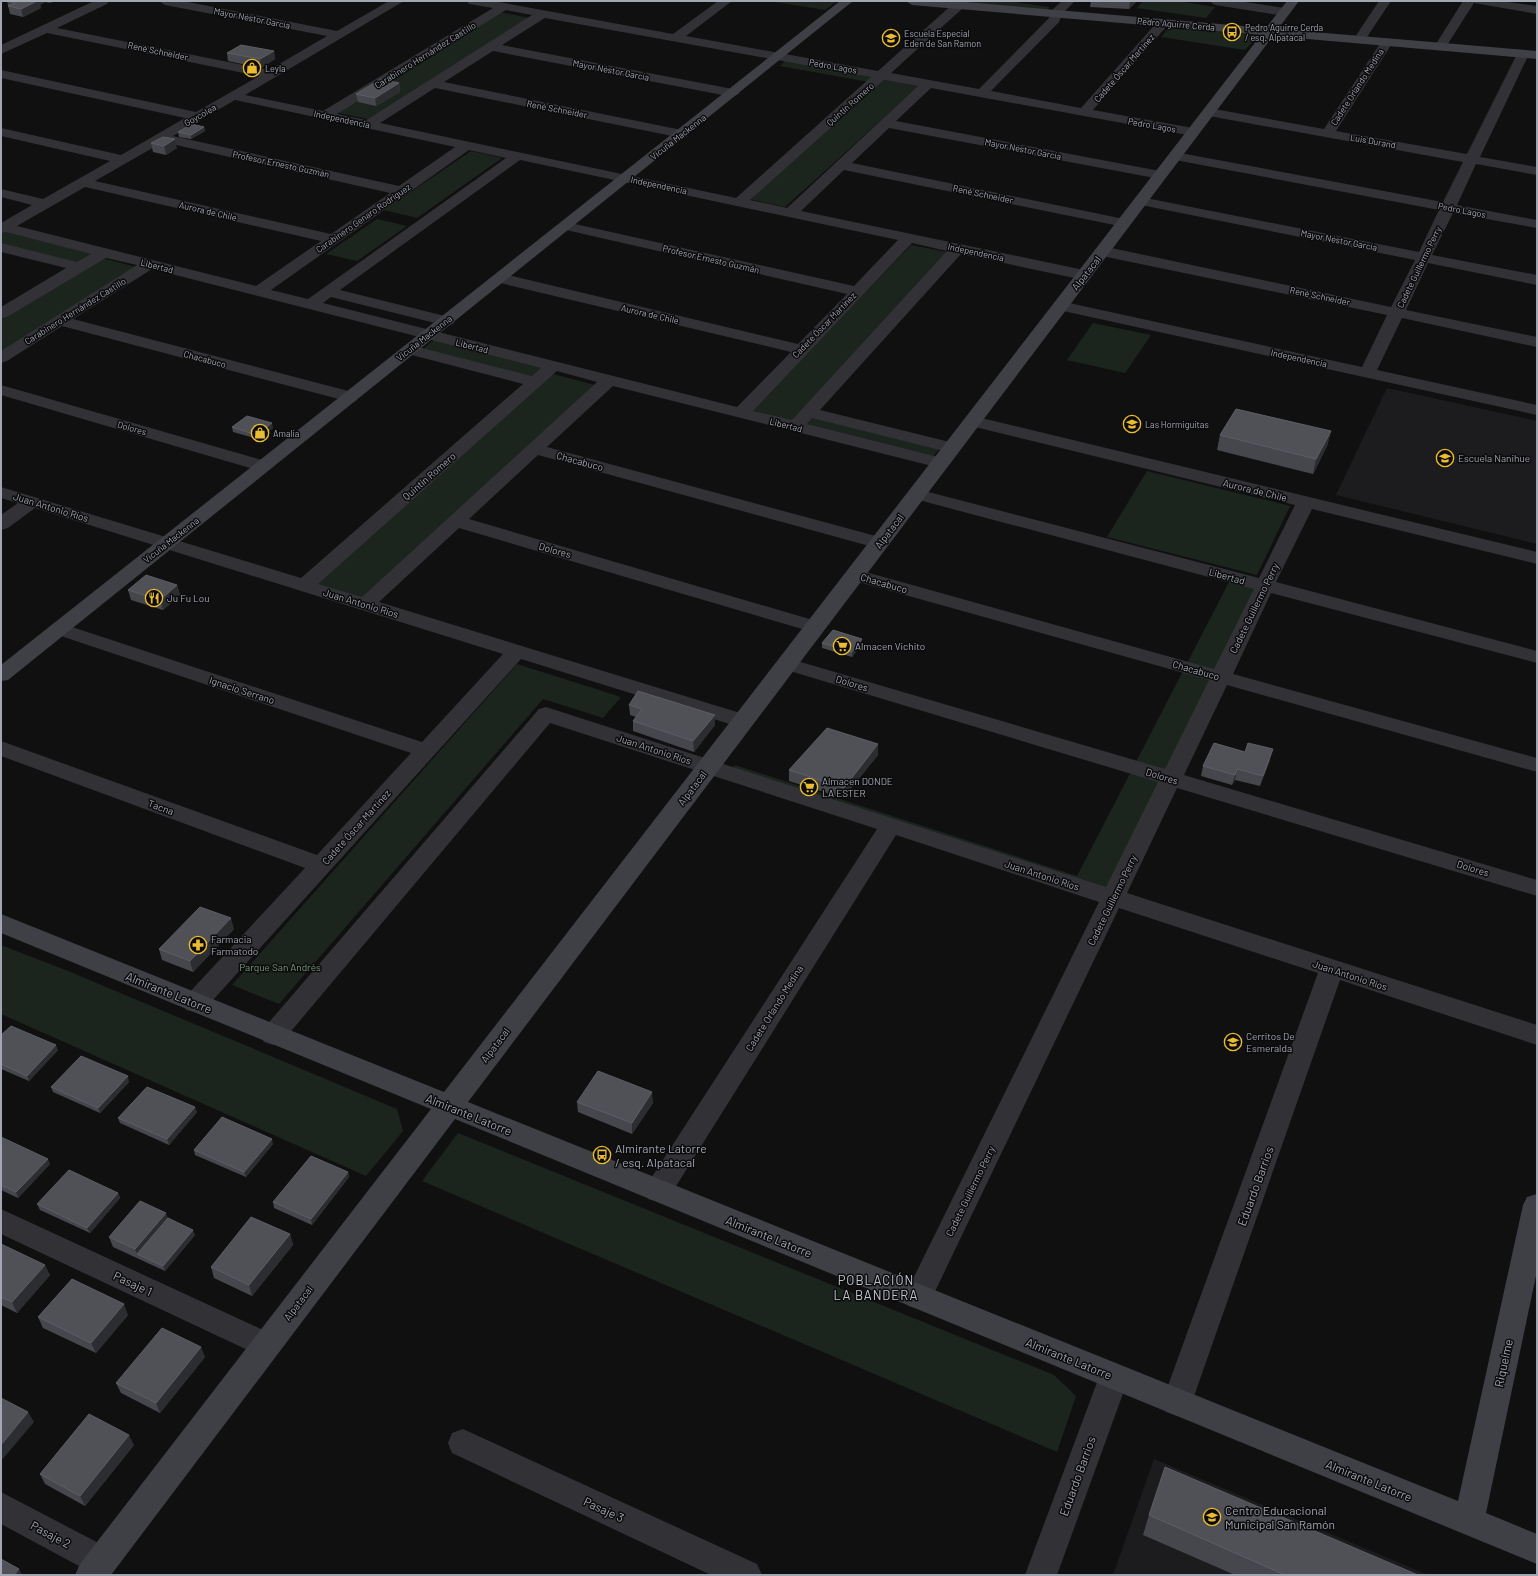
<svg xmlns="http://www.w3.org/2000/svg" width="1538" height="1576" font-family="Barlow,sans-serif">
<rect width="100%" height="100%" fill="#101011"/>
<g fill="#1c1c1e">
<polygon points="1387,388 1537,421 1537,544 1336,495"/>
<polygon points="1154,1459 1428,1575 1113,1575"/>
</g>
<g fill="#1c241e">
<polygon points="769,1 836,1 836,2 825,10"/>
<polygon points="941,1 1008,1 1049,7 1048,10"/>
<polygon points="1143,1 1178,1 1215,7 1206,18 1137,8"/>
<polygon points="499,12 530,18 367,119 334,112"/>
<polygon points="1169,27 1250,35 1256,38 1245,50 1161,37"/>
<polygon points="786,60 876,76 869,82 780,66"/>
<polygon points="884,80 919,86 785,207 749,199"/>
<polygon points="471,151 502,158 417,218 384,210"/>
<polygon points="377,219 407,226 357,261 326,254"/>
<polygon points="5,231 93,254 75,265 1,245 1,233"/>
<polygon points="911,245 947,252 792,421 751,411"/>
<polygon points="102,258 136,267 1,352 1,320"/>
<polygon points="1093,323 1151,335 1125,373 1067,360"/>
<polygon points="435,339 544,367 533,378 422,350"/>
<polygon points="553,374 595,385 361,600 315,585"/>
<polygon points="813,417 940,448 932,458 805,426"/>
<polygon points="1147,471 1290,506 1257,575 1107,537"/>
<polygon points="1229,582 1258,587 1105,892 730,770 735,765 1077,876"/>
<polygon points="517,664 621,697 603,718 543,699 279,1004 232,985"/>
<polygon points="1,945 68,971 397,1109 403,1131 366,1176 1,1014"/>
<polygon points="458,1133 1054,1375 1076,1396 1057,1452 422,1181"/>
</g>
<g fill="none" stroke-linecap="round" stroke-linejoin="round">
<g fill="#313136" fill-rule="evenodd">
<path d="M94,1H109L107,4L57,28L269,70L327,36L165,5L159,1H183L337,31L389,1H404L245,95L323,111L493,8L469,4L467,1H493L673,34L718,1H732L686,36L878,71L955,2L959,1L965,5L963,8L891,73L979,89L1049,18L1052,10L1062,1H1075L1062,14L1059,22L991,91L1081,108L1159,20H1167L1169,23L1167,26L1093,110L1193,128L1198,129L1200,132L1198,135L1193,136L931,88L896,121L1160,171L1165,172L1167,175L1165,178L1160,179L889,128L852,163L1124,219L1129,220L1131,223L1129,226L1124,227L844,170L801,211L1084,270L1089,272L1092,275L1089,278L1084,280L961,254L820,410L958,444L961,448L958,452L952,453L812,418L807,424L946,459L949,463L946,467L940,468L613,386L547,447L887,539L889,543L887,547L880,549L873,547L538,455L469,519L823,623L826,627L823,631L816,633L809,631L459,528L379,602L750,716L754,721L750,726L743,728L736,726L521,659L204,1010L195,1012L186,1010L183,1003L186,996L305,868L1,756V741L317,855L411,753L52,633L49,629L52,625L59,623L66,625L422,742L503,654L35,508L8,528L1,530V515L18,503L1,498V487L301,578L523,384L404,353L402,350L404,347L410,345L532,376L541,368L152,269L73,319L356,393L358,397L356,401L350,402L62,326L7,361L1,363V351L137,265L106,258L7,317L1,319V307L66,268L1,252V243L77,262L91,254L6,232L1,233V223L32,205L1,197V189L43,199L110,161L1,136V128L121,155L185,118L1,78V70L196,112L259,76L47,33L1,54V45ZM506,10L532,15L366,120L337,114ZM545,18L871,77L736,198L380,123L435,88L682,138L687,137L689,134L687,131L682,130L444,82L493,51L733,97L740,93L733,89L502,45ZM884,80L918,86L787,208L750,200ZM235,100L455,147L399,186L173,136ZM163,142L390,193L331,234L95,181ZM469,150L506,158L308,299L271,290ZM520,160L898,240L854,286L566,222L561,223L559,226L561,229L566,230L847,294L798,344L500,273L495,275L492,278L495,281L500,283L791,352L737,407L323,303L331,297L447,326L453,324L455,321L453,318L340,290ZM85,187L321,241L256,286L17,226ZM912,243L947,251L792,420L753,411ZM557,371L597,382L362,597L318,584Z"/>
<polygon points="1209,1 1238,1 1285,8 1291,12 1285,16 1215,5"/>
<polygon points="1379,1 1391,1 1363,43 1355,43 1353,40"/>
<polygon points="1463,1 1501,1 1537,6 1537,14 1474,3 1444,50 1436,50 1434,47"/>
<polygon points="1387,38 1393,42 1336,131 1467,154 1517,54 1523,50 1529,54 1480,157 1537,167 1537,175 1476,164 1457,205 1537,220 1537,228 1453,213 1432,255 1537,275 1537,285 1428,263 1406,310 1537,337 1537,347 1402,318 1377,370 1537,405 1537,415 1054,309 1052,306 1054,303 1060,301 1362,367 1387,315 1102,256 1097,254 1094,251 1097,248 1102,246 1391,307 1415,260 1141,205 1136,204 1134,201 1136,198 1141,197 1419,252 1439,210 1175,160 1170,159 1168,156 1170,153 1175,152 1443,202 1463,162 1209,116 1204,115 1202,112 1204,109 1209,108 1324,129 1383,39"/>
<polygon points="1,385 269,462 272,466 269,470 263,471 257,470 1,395"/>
<polygon points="973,416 1537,552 1537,564 1312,509 1276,582 1537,651 1537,663 1271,593 1233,674 1537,758 1537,772 1227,685 1184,775 1537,880 1537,896 1177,788 1127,893 1537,1025 1537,1045 1340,980 1192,1402 1188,1412 1177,1416 1166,1412 1162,1402 1318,973 1119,908 928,1306 918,1309 908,1306 904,1297 1099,902 896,835 668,1199 658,1202 648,1199 644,1191 648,1183 877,829 550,723 282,1042 273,1045 264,1042 260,1035 264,1028 539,709 546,707 1106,887 1158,782 780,668 777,664 780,660 787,658 794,660 1165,769 1209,680 848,579 845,575 848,571 855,569 862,571 1214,669 1254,589 911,498 908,494 911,490 917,489 1259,578 1295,505 967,425 964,421 967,417"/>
<polygon points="1,1209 276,1336 281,1345 276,1354 266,1358 256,1354 1,1234"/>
<polygon points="1114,1364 1124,1368 1129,1377 1057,1575 1025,1575 1099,1377 1104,1368"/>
<polygon points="463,1429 757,1564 762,1575 711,1575 452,1453 448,1443 452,1433"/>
<path d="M1,1492L112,1550L117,1561L112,1572C104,1575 98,1575 90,1572L1,1524Z"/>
</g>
<g fill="#3f4046" fill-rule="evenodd">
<polygon points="840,1 853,1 8,680 1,681 1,665"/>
<polygon points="906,1 953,1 1266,28 1287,1 1299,1 1278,29 1537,51 1537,59 1273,36 468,1102 1458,1501 1523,1205 1527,1197 1537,1194 1537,1271 1486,1513 1537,1534 1537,1564 455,1119 111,1575 75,1575 80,1564 431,1109 1,933 1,914 444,1092 1261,35 912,5"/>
</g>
</g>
<g fill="#46474c">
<polygon points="7,1 55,1 50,3 45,2 40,5 41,8 23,17 10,14"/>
<polygon points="1091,1 1137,1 1129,9 1090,7"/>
<polygon points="274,51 275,59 261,68 228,61 227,53"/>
<polygon points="399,83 400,92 376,106 358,102 356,94"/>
<polygon points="204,127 205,131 191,139 179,137 178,132"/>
<polygon points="151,143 177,148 166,155 153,152"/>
<polygon points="232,427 273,428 258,439 233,432"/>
<polygon points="1331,431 1327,446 1313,474 1217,450 1220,435"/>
<polygon points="177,585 180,595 163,610 131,600 128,590"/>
<polygon points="862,639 862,644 852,657 822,648 822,643"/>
<polygon points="629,705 715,725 694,752 633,731 633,721 636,717 630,715"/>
<polygon points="878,755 843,798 789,781 789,770"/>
<polygon points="1270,760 1260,786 1235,780 1232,785 1201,776 1203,766"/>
<polygon points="234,929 193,972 162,960 159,949"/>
<polygon points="1,1035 58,1050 29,1081 1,1069"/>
<polygon points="129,1082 100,1113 53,1092 51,1087"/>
<polygon points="577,1102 653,1103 632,1134 578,1112"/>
<polygon points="197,1112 169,1145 120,1123 118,1118"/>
<polygon points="1,1137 50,1164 18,1198 1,1190"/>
<polygon points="273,1144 246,1177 195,1155 194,1150"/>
<polygon points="348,1172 349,1177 312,1225 274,1208 273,1202"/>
<polygon points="118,1193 120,1198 90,1233 40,1210 37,1204"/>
<polygon points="168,1218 195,1235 165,1271 113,1247 109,1237"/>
<polygon points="290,1234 293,1245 252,1296 214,1278 211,1267"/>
<polygon points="1,1244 50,1275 17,1313 1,1305"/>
<polygon points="128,1315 96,1353 43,1328 38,1317"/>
<polygon points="205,1357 160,1413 121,1393 116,1383"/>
<polygon points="134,1445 85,1506 45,1484 40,1474"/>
<polygon points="1149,1515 1418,1575 1235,1575 1143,1535"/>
</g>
<g fill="#2c2d30">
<polygon points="34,1 45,1 45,2 40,5 41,8 23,17 21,9"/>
<polygon points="50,1 55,1 50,3"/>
<polygon points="1131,1 1137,1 1129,9 1130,2"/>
<polygon points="274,51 275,59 261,68 260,59"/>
<polygon points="399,83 400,92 376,106 375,98"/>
<polygon points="204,127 205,131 191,139 191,135"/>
<polygon points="175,139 177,148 166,155 164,146"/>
<polygon points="272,423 273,428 258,439 256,435"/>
<polygon points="1331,431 1327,446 1313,474 1316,459"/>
<polygon points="177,585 180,595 163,610 160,600"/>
<polygon points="862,639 862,644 852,657 852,652"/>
<polygon points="715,715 715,725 694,752 693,741"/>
<polygon points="878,744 878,755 843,798 844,788"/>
<polygon points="1273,749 1270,760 1260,786 1263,776"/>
<polygon points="1237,769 1235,780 1232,785 1235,775"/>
<polygon points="231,918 234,929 193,972 190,961"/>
<polygon points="56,1045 58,1050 29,1081 27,1076"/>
<polygon points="128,1076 129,1082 100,1113 98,1108"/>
<polygon points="652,1092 653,1103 632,1134 632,1123"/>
<polygon points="195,1107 197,1112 169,1145 167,1139"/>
<polygon points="272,1139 273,1144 246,1177 244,1172"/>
<polygon points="48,1159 50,1164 18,1198 16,1192"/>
<polygon points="348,1172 349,1177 312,1225 311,1219"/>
<polygon points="118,1193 120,1198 90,1233 87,1228"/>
<polygon points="166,1213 170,1224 137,1254 139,1259 135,1249"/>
<polygon points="193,1230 195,1235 165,1271 163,1266"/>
<polygon points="290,1234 293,1245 252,1296 249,1285"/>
<polygon points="45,1265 50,1275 17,1313 12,1302"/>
<polygon points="124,1304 128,1315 96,1353 91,1343"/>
<polygon points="201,1347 205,1357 160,1413 156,1403"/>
<polygon points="28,1412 34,1422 1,1461 1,1445"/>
<polygon points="129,1435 134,1445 85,1506 80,1496"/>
<polygon points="19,1569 22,1575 14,1575"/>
</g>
<g fill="#505157" stroke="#5d5e65">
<polygon points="7,1 37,1 21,9 8,6 16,3"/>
<polygon points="241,45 274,51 260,59 227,53"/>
<polygon points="381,79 399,83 375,98 356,94"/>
<polygon points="192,124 204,127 191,135 178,132"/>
<polygon points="163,137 175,139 164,146 151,143"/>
<polygon points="1236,409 1331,431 1316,459 1220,435"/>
<polygon points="247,416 272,423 256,435 232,427"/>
<polygon points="146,575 177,585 160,600 128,590"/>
<polygon points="833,630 862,639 852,652 822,643"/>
<polygon points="638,691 715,715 693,741 633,721 642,709 629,705"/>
<polygon points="827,728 878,744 844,788 789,770"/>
<polygon points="1214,743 1245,752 1248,743 1273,749 1263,776 1237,769 1235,775 1203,766"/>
<polygon points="200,907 231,918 190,961 159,949"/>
<polygon points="11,1026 56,1045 27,1076 1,1064 1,1035"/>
<polygon points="81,1056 128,1076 98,1108 51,1087"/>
<polygon points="598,1071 652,1092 632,1123 577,1102"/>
<polygon points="147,1087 195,1107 167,1139 118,1118"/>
<polygon points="222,1117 272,1139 244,1172 194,1150"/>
<polygon points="1,1137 48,1159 16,1192 1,1185"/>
<polygon points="311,1156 348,1172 311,1219 273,1202"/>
<polygon points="69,1170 118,1193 87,1228 37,1204"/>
<polygon points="140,1201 166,1213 135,1249 109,1237"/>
<polygon points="251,1217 290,1234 249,1285 211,1267"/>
<polygon points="168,1218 193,1230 163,1266 137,1254"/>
<polygon points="1,1244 45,1265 12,1302 1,1297"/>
<polygon points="72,1279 124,1304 91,1343 38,1317"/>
<polygon points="162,1328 201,1347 156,1403 116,1383"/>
<polygon points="1,1398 28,1412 1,1445"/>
<polygon points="89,1414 129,1435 80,1496 40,1474"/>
<polygon points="1165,1467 1418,1575 1285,1575 1149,1515"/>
<polygon points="1,1559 19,1569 14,1575 1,1575"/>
</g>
<defs>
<symbol id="bus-ring" viewBox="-11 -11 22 22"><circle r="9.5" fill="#0b0b0c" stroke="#eabc2f" stroke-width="1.5"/><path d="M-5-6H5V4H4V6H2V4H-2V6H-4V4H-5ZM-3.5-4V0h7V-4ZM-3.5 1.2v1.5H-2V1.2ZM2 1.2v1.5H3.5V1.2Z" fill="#eabc2f"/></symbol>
<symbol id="school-ring" viewBox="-11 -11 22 22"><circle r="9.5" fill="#0b0b0c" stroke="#eabc2f" stroke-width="1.5"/><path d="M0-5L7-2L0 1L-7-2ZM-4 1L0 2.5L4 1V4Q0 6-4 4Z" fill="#eabc2f"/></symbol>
<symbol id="shop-ring" viewBox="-11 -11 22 22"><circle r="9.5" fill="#0b0b0c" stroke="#eabc2f" stroke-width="1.5"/><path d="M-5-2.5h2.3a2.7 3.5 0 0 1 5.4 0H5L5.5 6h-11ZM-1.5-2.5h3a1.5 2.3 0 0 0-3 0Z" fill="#eabc2f"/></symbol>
<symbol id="restaurant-ring" viewBox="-11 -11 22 22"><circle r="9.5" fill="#0b0b0c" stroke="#eabc2f" stroke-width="1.5"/><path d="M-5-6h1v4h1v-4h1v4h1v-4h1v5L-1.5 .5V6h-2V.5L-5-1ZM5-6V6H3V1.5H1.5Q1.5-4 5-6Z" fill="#eabc2f"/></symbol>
<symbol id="supermarket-ring" viewBox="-11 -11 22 22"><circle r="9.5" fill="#0b0b0c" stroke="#eabc2f" stroke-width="1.5"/><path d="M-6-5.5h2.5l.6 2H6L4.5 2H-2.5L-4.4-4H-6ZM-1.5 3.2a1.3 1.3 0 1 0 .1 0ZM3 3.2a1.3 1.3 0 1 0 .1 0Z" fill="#eabc2f"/></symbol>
<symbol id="pharmacy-ring" viewBox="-11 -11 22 22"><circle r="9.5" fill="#0b0b0c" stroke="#eabc2f" stroke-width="1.5"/><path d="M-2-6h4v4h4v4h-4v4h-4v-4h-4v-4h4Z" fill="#eabc2f"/></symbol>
</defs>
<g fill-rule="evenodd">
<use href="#bus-ring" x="1222" y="22" width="20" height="20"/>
<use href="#school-ring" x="881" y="28" width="20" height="20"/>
<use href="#shop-ring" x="242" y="58" width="20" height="20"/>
<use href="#school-ring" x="1122" y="414" width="20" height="20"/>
<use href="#shop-ring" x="250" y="423" width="20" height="20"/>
<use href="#school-ring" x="1435" y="448" width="20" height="20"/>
<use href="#restaurant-ring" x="144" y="588" width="20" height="20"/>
<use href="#supermarket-ring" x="832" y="636" width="20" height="20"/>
<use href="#supermarket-ring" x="799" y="777" width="20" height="20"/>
<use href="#pharmacy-ring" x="188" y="935" width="20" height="20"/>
<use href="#school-ring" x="1223" y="1032" width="20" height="20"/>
<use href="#bus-ring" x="592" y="1145" width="20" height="20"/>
<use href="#school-ring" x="1202" y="1507" width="20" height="20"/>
</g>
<g text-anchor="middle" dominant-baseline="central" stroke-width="3" stroke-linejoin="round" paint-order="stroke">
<g font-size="9" fill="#a2a5b2" stroke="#0b0b0c">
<text transform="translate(252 18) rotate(11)">Mayor Néstor García</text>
<text transform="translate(1176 24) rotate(5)">Pedro Aguirre Cerda</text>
<text transform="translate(158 51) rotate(12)">René Schneider</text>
<text transform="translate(425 55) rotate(-32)">Carabinero Hernández Castillo</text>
<text transform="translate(833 66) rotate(10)">Pedro Lagos</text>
<text transform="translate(1124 68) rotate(-49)">Cadete Óscar Martínez</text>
<text transform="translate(611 70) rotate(11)">Mayor Néstor García</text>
<text transform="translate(1357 87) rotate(-57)">Cadete Orlando Medina</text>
<text transform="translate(850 104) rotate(-42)">Quintín Romero</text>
<text transform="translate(557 109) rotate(11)">René Schneider</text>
<text transform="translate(200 115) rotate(-30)">Goycolea</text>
<text transform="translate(342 119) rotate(12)">Independencia</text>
<text transform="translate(1152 125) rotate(10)">Pedro Lagos</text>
<text transform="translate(678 137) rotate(-38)">Vicuña Mackenna</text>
<text transform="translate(1373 141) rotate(10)">Luis Durand</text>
<text transform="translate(1023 149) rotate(11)">Mayor Néstor García</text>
<text transform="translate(281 164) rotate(12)">Profesor Ernesto Guzmán</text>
<text transform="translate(659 185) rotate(12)">Independencia</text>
<text transform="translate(983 194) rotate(12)">René Schneider</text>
<text transform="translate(1462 210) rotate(11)">Pedro Lagos</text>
<text transform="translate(208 211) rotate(13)">Aurora de Chile</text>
<text transform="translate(363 218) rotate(-35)">Carabinero Genaro Rodríguez</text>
<text transform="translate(1339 240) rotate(11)">Mayor Néstor García</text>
<text transform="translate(976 252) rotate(12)">Independencia</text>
<text transform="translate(711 259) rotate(13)">Profesor Ernesto Guzmán</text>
<text transform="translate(157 266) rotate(14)">Libertad</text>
<text transform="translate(1419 267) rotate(-64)">Cadete Guillermo Perry</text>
<text transform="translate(1320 296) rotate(12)">René Schneider</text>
<text transform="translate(75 311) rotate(-32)">Carabinero Hernández Castillo</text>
<text transform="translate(650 314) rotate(13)">Aurora de Chile</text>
<text transform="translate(824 325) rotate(-46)">Cadete Óscar Martínez</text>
<text transform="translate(424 338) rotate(-38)">Vicuña Mackenna</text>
<text transform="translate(472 346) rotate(14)">Libertad</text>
<text transform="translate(1299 358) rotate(12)">Independencia</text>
<text transform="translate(205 359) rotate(15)">Chacabuco</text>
<text transform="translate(786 425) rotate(14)">Libertad</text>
<text transform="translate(132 428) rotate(16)">Dolores</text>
<text transform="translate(171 540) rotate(-38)">Vicuña Mackenna</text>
</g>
<g font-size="9" fill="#a2a5b2" stroke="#0b0b0c" text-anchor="start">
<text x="1245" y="27">Pedro Aguirre Cerda<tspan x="1245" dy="10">/ esq. Alpatacal</tspan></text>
<text x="904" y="33">Escuela Especial<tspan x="904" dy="10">Eden de San Ramon</tspan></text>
<text x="265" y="68">Leyla</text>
<text x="1145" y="424">Las Hormiguitas</text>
<text x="273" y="433">Amalia</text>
</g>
<g font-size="10" fill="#a2a5b2" stroke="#0b0b0c">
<text transform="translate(1086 273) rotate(-52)">Alpatacal</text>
<text transform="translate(580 461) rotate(15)">Chacabuco</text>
<text transform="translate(429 476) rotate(-41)">Quintín Romero</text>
<text transform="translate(1255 490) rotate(14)">Aurora de Chile</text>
<text transform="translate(51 507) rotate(17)">Juan Antonio Ríos</text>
<text transform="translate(889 531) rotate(-53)">Alpatacal</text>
<text transform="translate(555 550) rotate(16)">Dolores</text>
<text transform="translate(1227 576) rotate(15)">Libertad</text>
<text transform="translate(884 583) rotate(16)">Chacabuco</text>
<text transform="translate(361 603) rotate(17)">Juan Antonio Ríos</text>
<text transform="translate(1254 608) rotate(-64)">Cadete Guillermo Perry</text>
<text transform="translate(1196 670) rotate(16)">Chacabuco</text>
<text transform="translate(852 683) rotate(17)">Dolores</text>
<text transform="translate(242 690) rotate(18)">Ignacio Serrano</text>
<text transform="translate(654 749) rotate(18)">Juan Antonio Ríos</text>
<text transform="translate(1162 776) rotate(17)">Dolores</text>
<text transform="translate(692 788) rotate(-53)">Alpatacal</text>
<text transform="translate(161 807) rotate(20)">Tacna</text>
<text transform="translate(356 827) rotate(-48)">Cadete Óscar Martínez</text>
<text transform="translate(1473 868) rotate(17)">Dolores</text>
<text transform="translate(1042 875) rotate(18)">Juan Antonio Ríos</text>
<text transform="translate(1112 900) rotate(-64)">Cadete Guillermo Perry</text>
<text transform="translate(1350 975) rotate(18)">Juan Antonio Ríos</text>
<text transform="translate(774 1008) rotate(-58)">Cadete Orlando Medina</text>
<text transform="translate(495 1045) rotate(-53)">Alpatacal</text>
<text transform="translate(970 1191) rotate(-64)">Cadete Guillermo Perry</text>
<text transform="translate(298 1303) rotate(-53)">Alpatacal</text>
</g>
<g font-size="10" fill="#a2a5b2" stroke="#0b0b0c" text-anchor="start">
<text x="1458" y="458">Escuela Nanihue</text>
<text x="167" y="598">Ju Fu Lou</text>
<text x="855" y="646">Almacen Vichito</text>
<text x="822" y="781">Almacen DONDE<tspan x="822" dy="12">LA ESTER</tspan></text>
<text x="211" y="939">Farmacia<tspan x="211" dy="12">Farmatodo</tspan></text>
<text x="1246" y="1036">Cerritos De<tspan x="1246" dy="12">Esmeralda</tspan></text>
</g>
<g font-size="10" fill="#799c7e" stroke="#0b0b0c">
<text x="280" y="967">Parque San Andrés</text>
</g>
<g font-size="12" fill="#a2a5b2" stroke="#0b0b0c">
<text transform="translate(169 992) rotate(22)">Almirante Latorre</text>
<text transform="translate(469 1114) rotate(22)">Almirante Latorre</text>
<text transform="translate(1255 1186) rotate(-70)">Eduardo Barrios</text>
<text transform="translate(769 1236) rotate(22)">Almirante Latorre</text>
<text transform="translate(133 1283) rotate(25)">Pasaje 1</text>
<text transform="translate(1069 1358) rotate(22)">Almirante Latorre</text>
<text transform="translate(1503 1363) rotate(-78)">Riquelme</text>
<text transform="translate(1077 1476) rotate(-70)">Eduardo Barrios</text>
<text transform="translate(1369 1480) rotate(22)">Almirante Latorre</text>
<text transform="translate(604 1509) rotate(25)">Pasaje 3</text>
<text transform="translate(51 1534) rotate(28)">Pasaje 2</text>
</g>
<g font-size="12" fill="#a2a5b2" stroke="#0b0b0c" text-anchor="start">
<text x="615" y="1148">Almirante Latorre<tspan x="615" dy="14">/ esq. Alpatacal</tspan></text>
<text x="1225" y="1510">Centro Educacional<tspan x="1225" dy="14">Municipal San Ramón</tspan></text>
</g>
<g font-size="13" letter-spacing="1" fill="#c2c4ce" stroke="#0b0b0c">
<text x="876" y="1280">POBLACIÓN<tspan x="876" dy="15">LA BANDERA</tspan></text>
</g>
</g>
<rect width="1538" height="1576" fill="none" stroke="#a2a5b2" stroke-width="4"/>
</svg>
